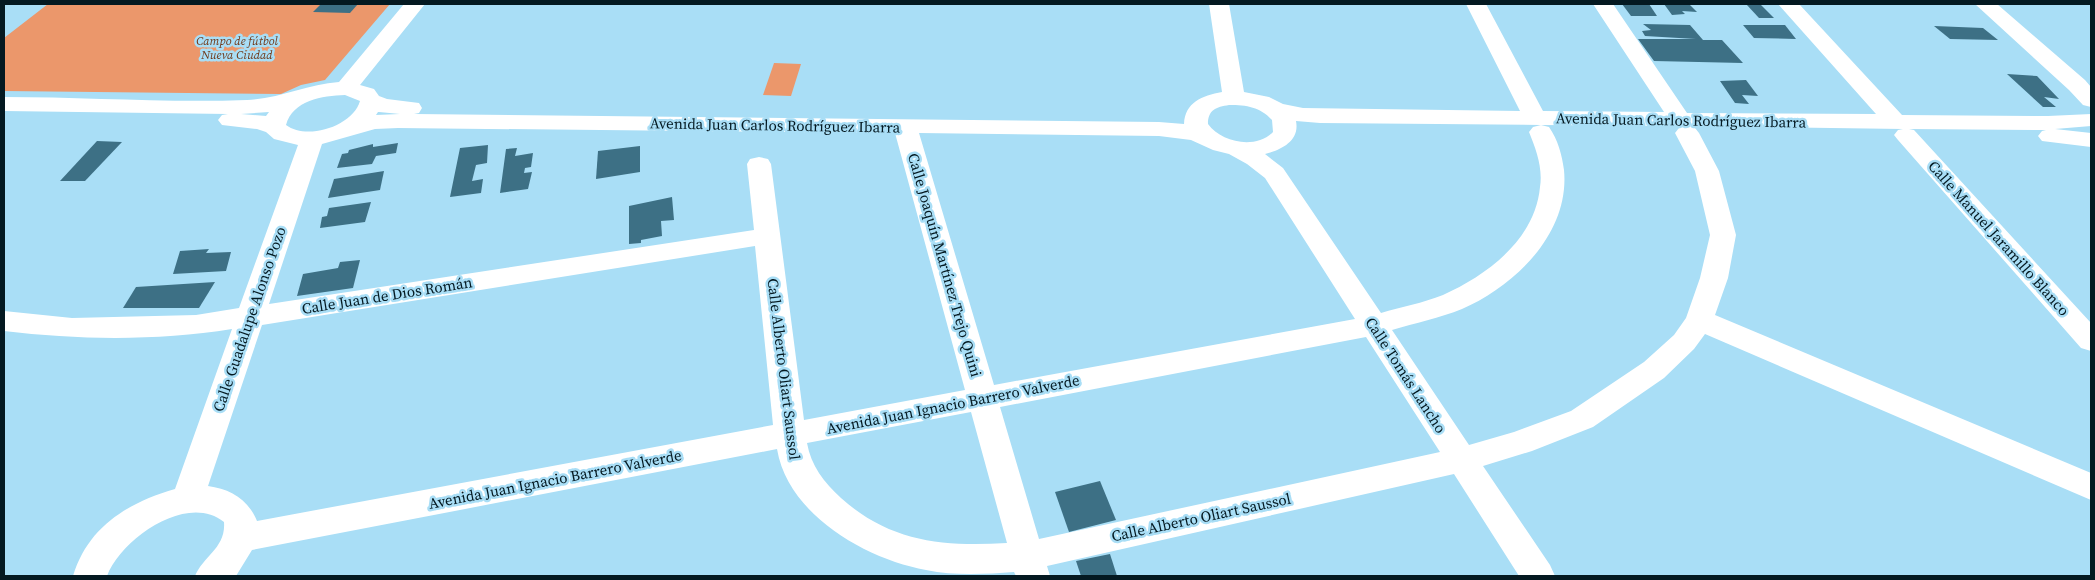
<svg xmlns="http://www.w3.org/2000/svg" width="2095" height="580" font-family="'Source Serif 4',serif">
<rect width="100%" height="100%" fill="#a9def6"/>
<g fill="#eb976b">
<polygon points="48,4 390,4 325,80 301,85 281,94 4,91 4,38"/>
<polygon points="774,63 801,64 791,96 763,95"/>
</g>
<g fill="#3d7085">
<polygon points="321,4 358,4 350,13 313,12"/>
<polygon points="1622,4 1649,4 1657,16 1631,16"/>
<polygon points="1664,4 1689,4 1697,12 1682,11 1685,14 1672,15"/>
<polygon points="1746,4 1760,4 1774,18 1759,18"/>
<polygon points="1643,24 1690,25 1703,40 1722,40 1743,63 1654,61 1638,39 1696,39 1645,36 1642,31 1651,30"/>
<polygon points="1743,25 1785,25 1796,39 1754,38"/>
<polygon points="1934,26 1983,28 1998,40 1950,39"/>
<polygon points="2007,74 2037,76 2059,99 2044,97 2056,107 2043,107"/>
<polygon points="1746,80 1758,96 1742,95 1749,104 1735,103 1720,81"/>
<polygon points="97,141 122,142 85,181 60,181"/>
<polygon points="398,143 396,153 376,156 372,164 337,168 342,154 348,153 349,150 373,144 373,147"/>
<polygon points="488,145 487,163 476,165 472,181 483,179 481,193 450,197 460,148"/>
<polygon points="640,146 640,172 596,179 598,151"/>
<polygon points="517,148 515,156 533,153 531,167 525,168 524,173 532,172 528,189 500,193 506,149"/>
<polygon points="384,171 380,190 328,198 334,179"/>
<polygon points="672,197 674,220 661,221 662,236 641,240 641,243 629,244 629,206"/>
<polygon points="371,202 365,222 320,228 322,217 327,216 329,208"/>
<polygon points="209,249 206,253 231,252 226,271 173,274 180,251"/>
<polygon points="360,260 353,288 297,296 303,274 338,268 340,262"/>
<polygon points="215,282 199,308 123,308 136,287"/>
<polygon points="1100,481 1116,520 1069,532 1055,492"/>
<polygon points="1110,554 1117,576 1081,576 1076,561"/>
</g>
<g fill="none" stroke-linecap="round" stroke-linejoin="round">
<g fill="#fff" fill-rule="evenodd">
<path d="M404,4H425L360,85L374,89L379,96L387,99L419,103L422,108L419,113L414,114L1159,122L1184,124C1185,102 1202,96 1222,92L1209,4H1229L1244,92L1269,97L1283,104L1303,108L1520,111L1466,4H1486L1543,111L1664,112L1593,4H1613L1687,113L1876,114L1778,4H1799L1902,115L2048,116L2091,114V126L2055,129L2091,133V147L2042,141L2038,136L2042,131L2046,130L1909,129L1914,130L2091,323V351L2081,348L1898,140L1894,135L1898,130L1903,129L1689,126L1695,128L1699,133L1719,171L1736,235L1728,278L1715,315L2091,473V500L1705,334L1694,349L1664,378L1593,427L1532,451L1483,466L1550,565L1555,576H1519L1454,474L1047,566L1050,576H1016L1014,572C986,574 955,576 926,570C866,559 788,515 777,449L252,550L236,576H195C203,556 226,548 224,522C187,492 121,539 107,576H73C88,527 127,503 175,489L232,329C157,341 79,340 4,331V311L72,318L196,315L239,308L298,145L274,139L266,132L257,129L222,125L218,120L222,115L228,114L4,111V97C85,97 166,103 247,100C279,99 307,84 339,82ZM345,95L360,101C353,126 307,141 286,125C293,100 322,96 345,95ZM1229,105C1247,105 1260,107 1272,120L1273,132C1255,150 1221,142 1208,124C1208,110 1216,107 1229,105ZM269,112L266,116L241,114ZM378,112H379L400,114L376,115ZM1296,121L1320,123L1541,125L1533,127L1529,132C1536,149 1543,168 1540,187C1535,240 1487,275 1443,295C1423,303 1401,307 1381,313L1283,168L1265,154C1281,150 1300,141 1296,121ZM1541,125L1685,126L1679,128L1675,133L1695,171L1710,235L1700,278L1686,318L1674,335L1644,362L1571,411L1514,432L1469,445L1392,330C1415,323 1440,318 1462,309C1515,286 1570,233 1564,170C1562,155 1558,140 1549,127ZM398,128L895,133L965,390L804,420L771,164L768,159L759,157L750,159L747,164L754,230L269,304L322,144L375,129ZM919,133L1159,136L1191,140L1213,150L1229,154L1247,164L1265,178L1355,319L994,385ZM755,246L773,425L257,521C248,499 230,489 208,486L262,325ZM1366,337L1440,452L1039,539L1000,407ZM971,412L1007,543C944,547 890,542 841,498C824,482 811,466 807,443Z"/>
<polygon points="1975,4 1997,4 2085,80 2091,87 2091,107 2083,105 2069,90"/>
</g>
</g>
<g text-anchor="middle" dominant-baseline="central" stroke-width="5" stroke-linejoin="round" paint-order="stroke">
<g font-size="12" font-style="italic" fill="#703818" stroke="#a9def6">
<text x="237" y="41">Campo de fútbol<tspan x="237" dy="14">Nueva Ciudad</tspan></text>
</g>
<g font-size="15" fill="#041921" stroke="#a9def6">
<text transform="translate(1681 120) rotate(1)">Avenida Juan Carlos Rodríguez Ibarra</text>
<text transform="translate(775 125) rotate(1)">Avenida Juan Carlos Rodríguez Ibarra</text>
<text transform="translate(1999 238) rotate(48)">Calle Manuel Jaramillo Blanco</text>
<text transform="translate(945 265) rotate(74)">Calle Joaquín Martínez Trejo Quini</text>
<text transform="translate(387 295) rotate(-9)">Calle Juan de Dios Román</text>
<text transform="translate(249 319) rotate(-71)">Calle Guadalupe Alonso Pozo</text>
<text transform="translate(784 369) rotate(83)">Calle Alberto Oliart Saussol</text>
<text transform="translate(1406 375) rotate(57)">Calle Tomás Lancho</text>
<text transform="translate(953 404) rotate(-11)">Avenida Juan Ignacio Barrero Valverde</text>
<text transform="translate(555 479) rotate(-11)">Avenida Juan Ignacio Barrero Valverde</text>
<text transform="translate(1201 517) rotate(-12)">Calle Alberto Oliart Saussol</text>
</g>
</g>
<rect width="2095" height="580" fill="none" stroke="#041921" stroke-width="10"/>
</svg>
